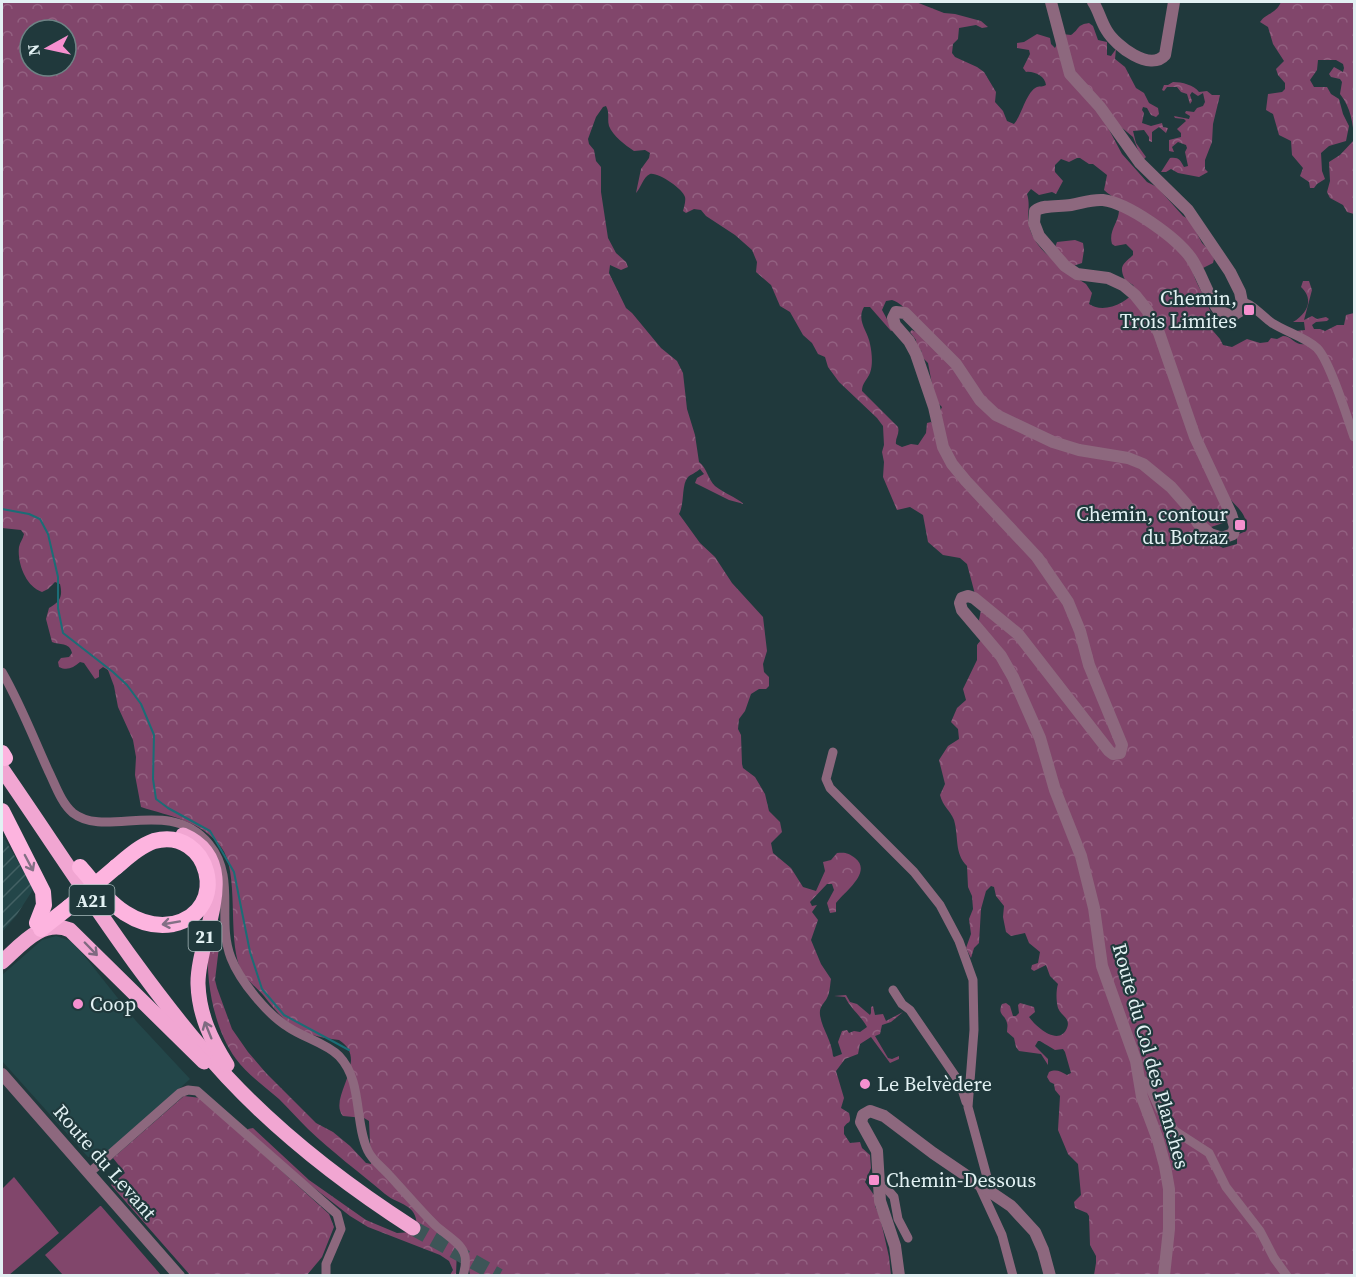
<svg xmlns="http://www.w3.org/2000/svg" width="1356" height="1277" font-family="'Source Serif 4',serif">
<defs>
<pattern id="industrial-furrows" width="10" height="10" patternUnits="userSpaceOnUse" patternTransform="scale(1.5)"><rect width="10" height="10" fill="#234649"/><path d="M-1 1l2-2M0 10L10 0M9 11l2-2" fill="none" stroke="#436164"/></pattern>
<pattern id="forest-crowns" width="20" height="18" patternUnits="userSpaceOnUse" patternTransform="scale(1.5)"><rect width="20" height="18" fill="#81466b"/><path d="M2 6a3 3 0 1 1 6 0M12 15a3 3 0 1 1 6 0" fill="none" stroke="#936181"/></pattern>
</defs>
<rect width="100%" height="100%" fill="#20393c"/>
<polygon fill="#234649" points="56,936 71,941 82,953 136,1021 190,1079 104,1156 88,1157 2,1061 2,975 42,940"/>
<polygon fill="url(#industrial-furrows)" points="2,835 34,888 16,916 2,932"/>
<g fill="url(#forest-crowns)" fill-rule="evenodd">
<path d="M2,2H916L944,13L955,14L981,21L988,27L982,28L976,25L959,28L958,39L953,44L952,53L955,57L977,67L984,72L996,92L995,102L1003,111L1007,121L1014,124C1022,115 1026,92 1037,87C1040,86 1043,87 1046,85C1045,76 1034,71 1026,72L1023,68L1030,54L1029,50L1017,48V43L1024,42L1037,34L1050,38L1051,44L1055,48L1062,34L1071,35C1080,29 1076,25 1089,23L1093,26L1098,40L1107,42V55L1111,56L1116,49L1115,59L1125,67L1136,88L1144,93L1149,103L1158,108L1159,114L1156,117L1151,115L1147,108L1143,107L1142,110L1144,113L1142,123L1151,126L1162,123L1163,127L1168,128L1166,133L1159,127L1152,132V142L1149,141V137L1144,130L1133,131L1136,143L1146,157L1144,159L1138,150L1133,137L1115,122L1106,124L1122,154L1147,182L1157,187L1183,216L1190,220L1202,243L1210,251L1214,259L1213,263L1193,273C1196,282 1200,289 1204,296C1210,306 1207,310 1217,318L1216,320H1208L1207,324L1220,339L1223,345L1232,347L1247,339L1260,343L1268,342L1271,338L1277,339L1283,336C1292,336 1295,346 1305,344L1296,331L1305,330L1304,322H1293C1308,313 1314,299 1301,287L1303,281H1309L1312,290L1304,320L1312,316L1317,319L1326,317L1329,319L1327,321L1316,322L1312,325L1314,329H1320L1325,331L1337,325H1344L1346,315L1354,313V1275H1094L1096,1263V1256L1090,1245L1089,1216L1087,1213L1075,1208L1074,1202L1081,1195L1078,1164L1068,1154L1058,1130L1060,1096L1055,1090L1054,1084L1050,1082L1047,1077L1049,1072C1056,1069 1060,1071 1067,1075L1071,1073L1065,1052L1063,1049L1055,1050L1040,1041H1038L1035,1046L1048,1059V1065L1041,1054L1019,1051L1016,1047L1014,1038L1007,1032C1007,1029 1008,1026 1007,1023C1005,1014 997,1015 1002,1004L1006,1003L1010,1006L1013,1016H1016L1019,1013L1018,1005L1020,1003L1034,1007L1035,1012L1029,1017C1036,1027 1059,1047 1067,1028C1071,1018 1061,1016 1058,1008C1056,1001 1056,990 1058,984L1050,976L1046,965L1034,971L1031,969L1032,965L1038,963L1040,952L1029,943L1025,933L1011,936L1006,932L1003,917L1004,906L996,896L994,887L991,886L986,891L981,909L979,943L974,948L971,958L966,948L971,934L969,919L973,909L972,896L968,887L967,866C954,853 959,837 954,820C950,810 943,807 940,795L945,784L939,760L948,746L959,739L958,729L951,722L957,708L966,700L963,689L977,660V645L981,640L979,620L981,610L976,598L967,564L960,558L943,555L928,542L923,515L910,507L897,510L883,477L884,462L882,452L884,445L883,426L877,418L839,382L828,367L825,357L818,354L812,343L803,335L790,312L780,306L771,285L756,272L757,262L752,250L735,235L706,216L701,210L694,209L686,213L683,211C684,207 686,201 685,197C683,189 658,172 650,174C643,177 641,188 636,193L641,169L649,158L650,153L645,150L634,151C625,145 613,136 609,126C607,119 610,113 606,106L603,107L596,117L588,139L589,144L594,150L596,161L601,167V192L608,238L616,253L626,262L628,267L621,270L610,265L609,273L626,308L632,313L661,348L677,361L683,373L687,409L695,435L699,462C707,468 708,479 715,486C724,493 735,497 744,504L729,500L695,483L697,478L704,474L700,469C697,472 690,475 688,477C681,485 685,503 679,514L700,543L715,557L732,583L763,617L767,651L763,664L764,672L769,677V686L766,689H759L751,694L745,711L739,719L738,729L741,735L742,764L743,768L755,777L765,794L769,811L780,822L782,832L771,843L773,853L791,868L803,887L816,891L825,871L823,862L831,860L837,853C845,852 849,853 855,858C873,872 844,892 836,903V912L830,913L827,903L834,890L832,884H827L810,902L812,906L817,905L812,912L818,920L811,940L821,964L831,979C830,984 830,993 827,998C824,1004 819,1006 820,1015C822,1029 832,1041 833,1056L834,1057L842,1054L838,1042L842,1031L847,1030L849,1033L854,1031L860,1032L867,1027C861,1016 851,1009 845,997L834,996L846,995L850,1002L857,1004L870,1015L871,1013V1007L873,1006L875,1015L883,1014L886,1021L903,1012L891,1022L882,1025L880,1034L875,1036L888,1058L892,1059L899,1056V1059L890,1063L871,1037L860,1044L858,1054L845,1059L836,1071L844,1098L841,1108L849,1113C852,1125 848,1120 844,1127V1134L850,1143L860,1142L862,1148L870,1155L871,1168L865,1182L876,1198L875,1206L880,1217L889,1257L891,1275H470L465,1247L457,1248L456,1275H450L453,1270L449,1261L440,1255L368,1227L350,1216L290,1169L248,1132V1129L253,1128L309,1180L366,1220L397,1233L413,1232L417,1226C416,1203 400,1206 385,1194C359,1172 332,1152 308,1129C298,1119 289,1109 279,1099C264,1086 248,1075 236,1059C220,1037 212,1008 209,982C208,968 205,953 215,943H217L219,947L215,980L217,988L232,1029L248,1052L266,1073L316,1123L333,1132L350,1146L366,1163L371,1164L369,1121L364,1118L343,1116C327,1097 371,1060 339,1040C299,1035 288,1027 264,996C256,986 245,980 240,968C227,935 240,872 221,847C202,821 169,816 141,807L135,775L136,757L133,740L118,707L114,686L108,670L103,667L99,670V677L95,679L84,663L80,662C73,668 67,671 59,667L58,662L61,658L69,657L72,653C70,642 59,645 52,642L46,619L49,608C60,602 63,597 60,584L55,582L48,589L42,592C26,587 17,563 19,547C20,542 23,539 24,534L21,530L2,528ZM30,30H66V66H30ZM1077,158H1080L1089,164H1093L1107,175L1104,190C1108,194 1113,196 1116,200C1126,218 1107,227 1112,244L1115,246L1126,244L1133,251V255C1124,264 1118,265 1125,280L1133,285L1136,290C1127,303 1104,314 1089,304L1092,293L1086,284L1075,277L1073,266L1082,263L1084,250L1083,243L1075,240L1057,242L1051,258C1039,248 1029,235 1028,219C1028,209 1030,204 1027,194L1031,189L1039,195L1052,192L1056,194L1063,181L1055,172V165L1061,159L1069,162ZM892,300C907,305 911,319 918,333L912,330L910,332L916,340L917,351L921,350L923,358L928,363L935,400L942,407L933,425L931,422L927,423L926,433L918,445L911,444L902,447L896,444C895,438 900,434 898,427L862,391C862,383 867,380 870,373C873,365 872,353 870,344C868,331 856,321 864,307H870L891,331L893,330L882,310L886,301ZM1231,500C1240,510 1248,516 1246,531L1237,535V544L1223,548L1209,540L1205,535L1211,527L1223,523L1222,507Z"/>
<path d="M1281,2H1354V214L1347,212L1343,205L1330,198L1327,192L1330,181L1329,162L1340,155L1354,140C1353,123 1351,108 1340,94L1342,82L1340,79L1331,77L1329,74L1334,67L1343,72L1344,68L1343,64L1336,60H1318L1317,70L1310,80L1314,87H1327L1331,94L1339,99L1343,114L1349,126L1346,141L1329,146L1321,153L1322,171L1325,179L1317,184L1314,188H1310L1309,182L1300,176L1303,168L1292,155L1291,141L1279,135L1273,114L1266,110L1268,94L1282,92L1285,89V83L1278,75L1276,69L1284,61L1273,44L1268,27L1260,22C1267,12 1275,15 1281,2Z"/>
<path d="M1173,82C1182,82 1194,85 1199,92L1207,91L1212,95H1220L1213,124L1212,142L1205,160V169L1208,172L1199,177L1178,173L1171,169L1166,172H1161L1170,158C1179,157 1180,160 1184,167L1188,166L1185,152L1187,148L1186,145L1178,142L1172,147L1174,152L1169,151V140L1181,137V133L1177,129L1186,121L1184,119L1175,118L1174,116L1189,119L1190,116L1185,113L1186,111L1194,112L1197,108L1203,106L1205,102L1203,93L1198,96L1192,92L1190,95L1192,101L1190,104L1187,94L1181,92L1177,87H1167L1164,91L1162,90L1164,85H1168Z"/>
<polygon points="184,1096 201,1098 329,1214 334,1227 322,1257 307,1275 190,1275 111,1185 125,1173 113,1158"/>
</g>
<g fill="#81466b">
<polygon points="14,1177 59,1233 9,1275 2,1275 2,1189"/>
<polygon points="100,1206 101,1206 161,1275 63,1275 45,1255"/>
</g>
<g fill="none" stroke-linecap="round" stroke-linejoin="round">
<polyline stroke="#1b6d76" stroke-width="2" points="2,509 29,514 40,519 48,534 58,577 58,608 63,633 113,672 127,685 141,704 154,735 153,779 156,799 168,808 210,831 234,872 250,952 262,989 284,1015 349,1050"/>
<polyline stroke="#3d5557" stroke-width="15" stroke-dasharray="15 8" stroke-linecap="butt" points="413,1228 499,1276"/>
<g stroke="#8d687e" stroke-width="9">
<path d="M1242,302C1253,304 1263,317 1272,323C1286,332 1305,337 1317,348C1330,361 1347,417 1354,437"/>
<path d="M2,672C20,703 33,737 48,770C55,784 61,803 73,813C106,839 170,796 209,844C237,878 216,920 231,958C240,981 267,1014 288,1027C304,1038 326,1043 339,1056C363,1081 354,1122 368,1151C372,1160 382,1167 389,1175C404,1191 419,1209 435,1225C443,1233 460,1242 464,1253C467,1260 465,1269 463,1276"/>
<polyline points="833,752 826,779 830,788 914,872 940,905 959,941 973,980 974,1030 968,1107 987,1177 983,1185"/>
<polyline points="893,990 902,1004 910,1010 960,1083 966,1102"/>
<polyline points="1139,1081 1144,1081 1148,1084 1160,1110 1175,1131 1209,1153 1226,1187 1260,1231 1274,1258 1287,1276"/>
<polyline points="89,1173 180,1093 188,1090 197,1091 337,1214 341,1229 326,1264 326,1276"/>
<polyline points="979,1185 1002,1235 1013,1276"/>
<polyline points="879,1189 887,1189 894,1197 898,1219 908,1238"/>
</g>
<g stroke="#8d687e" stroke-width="12">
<path d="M1051,2L1070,74L1100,107L1140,163L1188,210L1230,272L1240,292L1242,302L1240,311L1232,316L1219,311C1207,295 1202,274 1191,258C1176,237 1128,203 1103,200C1092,199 1082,203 1071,205C1059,207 1044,204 1035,211L1034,223L1039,236L1065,266L1077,274L1108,278L1123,285L1135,295L1147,310L1159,333L1195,437L1231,514L1235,527L1233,534L1222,538L1210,534L1198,523L1186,504L1171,487L1143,464L1128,458L1079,450L1053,442L996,415L980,400L956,364L905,313L896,312L893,318L895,325L909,341L916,354L934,407L943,447L952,464L966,481L1037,557L1068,602L1080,631L1089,665L1122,745L1120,753L1113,754L1109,751L1018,634L974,598L968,596L962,598L960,603L962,610L1001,656L1013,677L1040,738L1055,790L1081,856L1094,908L1102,966L1136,1061L1142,1097L1158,1140L1165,1166L1169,1189V1229L1164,1276"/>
<path d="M1093,2C1099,11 1101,22 1107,31C1116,46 1150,72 1165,55L1174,2"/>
<polyline points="2,1074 179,1276"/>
<polyline points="899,1276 895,1246 880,1201 877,1151 861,1122 863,1115 870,1111 884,1116 933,1153 1011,1206 1035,1232 1043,1250 1050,1276"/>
</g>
<g stroke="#f1a6d2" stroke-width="15">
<path d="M2,769C74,873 141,983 227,1077C282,1136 346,1185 413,1228"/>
<path d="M183,835C246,862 197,937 198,984C199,1015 211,1040 227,1065"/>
<path d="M2,962C21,945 42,918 70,930L204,1062"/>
</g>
<g stroke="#fdb4df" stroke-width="16">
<polyline points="2,753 5,758"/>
<polyline points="2,811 43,892 44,905 37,923"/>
<path d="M80,867C94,883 107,901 125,913C139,922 156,927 173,924C232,911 209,826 154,841C140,846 128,857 116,867"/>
<polyline points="41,929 69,907"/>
</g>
<polyline stroke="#fdb4df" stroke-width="16" points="69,907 116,867"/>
</g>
<defs><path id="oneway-shaft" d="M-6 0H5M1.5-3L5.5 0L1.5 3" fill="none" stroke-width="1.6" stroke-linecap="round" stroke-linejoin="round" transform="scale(1.5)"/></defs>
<g stroke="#837085">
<use href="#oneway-shaft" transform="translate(29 863) rotate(62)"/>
<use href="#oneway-shaft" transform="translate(171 923) rotate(170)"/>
</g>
<g stroke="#7e6a80">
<use href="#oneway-shaft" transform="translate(91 949) rotate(46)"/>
<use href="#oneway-shaft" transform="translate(208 1030) rotate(-112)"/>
</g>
<g fill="#f690cf" stroke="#20393c" stroke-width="2">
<rect x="1243" y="304" width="12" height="12" rx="3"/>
<rect x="1234" y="519" width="12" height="12" rx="3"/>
<circle cx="78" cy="1004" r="6"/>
<circle cx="865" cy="1084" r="6"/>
<rect x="868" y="1174" width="12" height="12" rx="3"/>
</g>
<g text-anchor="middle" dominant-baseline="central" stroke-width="4.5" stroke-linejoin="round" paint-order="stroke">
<g fill="#20393c" stroke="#a8babc" stroke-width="1.5">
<rect x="69.5" y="885" width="45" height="30" rx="4.5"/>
<rect x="188.5" y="921" width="33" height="30" rx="4.5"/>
</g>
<g font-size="18" font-weight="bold" fill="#e2f1f3">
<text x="92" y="900">A21</text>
<text x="205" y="936">21</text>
</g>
<g font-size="20" fill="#e2f1f3" stroke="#20393c" text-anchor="start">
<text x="1237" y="298" text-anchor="end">Chemin,<tspan x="1237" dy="23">Trois Limites</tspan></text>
<text x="1228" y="514" text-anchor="end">Chemin, contour<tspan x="1228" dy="23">du Botzaz</tspan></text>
<text x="90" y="1004">Coop</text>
<text x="877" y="1084">Le Belvèdere</text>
<text x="886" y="1180">Chemin-Dessous</text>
</g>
<g font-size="20" fill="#e2f1f3" stroke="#20393c">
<text transform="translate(1151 1056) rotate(74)">Route du Col des Planches</text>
<text transform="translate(105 1162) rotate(49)">Route du Levant</text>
</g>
</g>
<rect width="1356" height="1277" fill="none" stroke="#e2f1f3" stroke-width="6"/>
<g transform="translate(48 48) rotate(262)"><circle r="28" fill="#20393c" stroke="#6e8385" stroke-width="1.5"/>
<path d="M0-4.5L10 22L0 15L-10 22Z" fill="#f690cf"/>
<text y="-9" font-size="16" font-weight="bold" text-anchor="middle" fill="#e2f1f3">N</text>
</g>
</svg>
